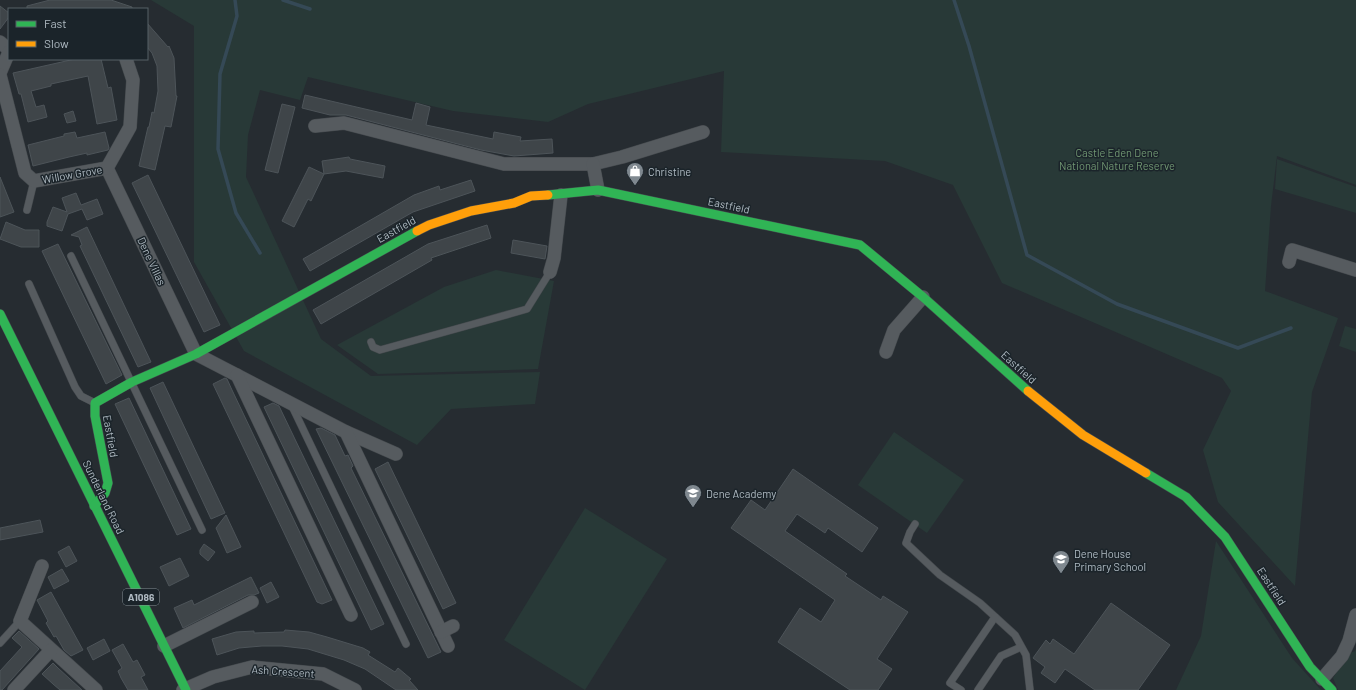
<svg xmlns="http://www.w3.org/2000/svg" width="1356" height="690" font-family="Barlow,sans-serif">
<rect width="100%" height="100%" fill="#262c31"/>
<g fill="#283937">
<polygon points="151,0 1356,0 1356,185 1277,156 1271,206 1265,291 1338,318 1312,392 1295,586 1218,502 1203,450 1231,391 1222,378 1002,283 953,185 885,161 721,152 724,71 588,104 548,122 453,111 308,77 300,100 260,90 248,135 246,177 321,339 371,376 540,372 535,404 451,409 417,445 244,351 194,262 194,26"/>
<polygon points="1277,159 1356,187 1356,213 1275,189"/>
<polygon points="496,270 554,281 538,369 378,374 337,345 444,287"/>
<polygon points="1345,326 1356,329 1356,352 1339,346"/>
<polygon points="894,432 964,480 927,533 858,485"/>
<polygon points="585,508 667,559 585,690 504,640"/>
<polygon points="1216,541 1292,658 1321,690 1176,690 1201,636"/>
<polygon points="1356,648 1356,690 1338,690 1333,678 1350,653 1355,651"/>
</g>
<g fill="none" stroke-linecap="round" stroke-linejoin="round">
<g stroke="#354956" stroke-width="3.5">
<polyline points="235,0 237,16 220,74 218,149 236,213 260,253"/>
<polyline points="283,0 310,9"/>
<polyline points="954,0 969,46 1027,255 1117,304 1238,348 1291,328"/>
</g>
</g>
<g fill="#3f4549" stroke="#4d5459">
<polygon points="50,0 111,0 132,7 132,9 27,9 27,6"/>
<polygon points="0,6 9,13 9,17 0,29"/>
<polygon points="147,23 168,47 169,46 174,58 176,96 177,96 171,127 165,126 155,170 139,166 148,127 149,127 152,112 154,113 158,91 157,66 152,53 147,47"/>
<polygon points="75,59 101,59 108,88 111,87 117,120 97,124 88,76 51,84 51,86 31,91 36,107 44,105 47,117 28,122 21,94 19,94 13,73"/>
<polygon points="305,95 412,120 416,103 430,107 426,125 493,139 494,132 521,137 520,141 552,139 553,153 514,156 481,150 346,115 330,115 302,108"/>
<polygon points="282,104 295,107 278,173 265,170"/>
<polygon points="73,111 76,121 67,123 64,114"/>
<polygon points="75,132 77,138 105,132 109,148 108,150 87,155 87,153 69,157 33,166 28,145 64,136 64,134"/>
<polygon points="349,157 350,159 385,166 383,178 346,171 324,174 322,161"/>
<polygon points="309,167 324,174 311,201 308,199 294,227 282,221"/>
<polygon points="148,175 220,325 204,332 132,183"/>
<polygon points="0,177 14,212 0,217"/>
<polygon points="471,180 475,191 413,212 310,271 303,259 414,195 439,186 440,190"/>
<polygon points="76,193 81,205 97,199 103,214 87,220 82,209 68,214 62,231 47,226 47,222 53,207 67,212 62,198"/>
<polygon points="6,222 25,230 39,230 39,247 21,247 0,239"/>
<polygon points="487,225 491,238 431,258 432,260 321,324 313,310 428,244"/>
<polygon points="87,227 151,362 138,367 80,246 82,245 79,237 71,235"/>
<polygon points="513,240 547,246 545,259 511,253"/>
<polygon points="58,244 122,375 106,384 42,251"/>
<polygon points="225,378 227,379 232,390 332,600 322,604 317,602 213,384"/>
<polygon points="163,382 225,513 211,519 150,388"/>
<polygon points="129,398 191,529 177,535 115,404"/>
<polygon points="273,403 279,406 384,624 371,630 264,407"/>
<polygon points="321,428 335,435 345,456 348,455 353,466 351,468 441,652 428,658 316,429"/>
<polygon points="388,462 456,603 443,609 375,469"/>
<polygon points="793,469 878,528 862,552 828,528 825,533 797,514 785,531 847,574 845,576 881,600 883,596 908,612 877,659 892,669 878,690 850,690 778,642 800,608 821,622 835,600 731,528 751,500 765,510"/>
<polygon points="226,515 241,547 227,553 216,528"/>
<polygon points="40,520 43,532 0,540 0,528"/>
<polygon points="204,544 215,552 208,561 200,554 200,550"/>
<polygon points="69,546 77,561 66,567 58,552"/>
<polygon points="180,558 189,576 169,586 160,567"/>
<polygon points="62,569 69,581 54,589 48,577"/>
<polygon points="251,577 259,593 254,595 248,595 183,628 174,608 192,600 194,605"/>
<polygon points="271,582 279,597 267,603 260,588"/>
<polygon points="51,592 83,650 71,656 64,650 56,636 54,637 46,623 48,621 37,600"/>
<polygon points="1111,603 1170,645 1138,690 1095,690 1065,669 1055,683 1041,673 1045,667 1033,658 1046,640 1050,644 1053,639 1074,654"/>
<polygon points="285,630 309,632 327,637 363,648 370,652 368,655 395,672 398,668 411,679 409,680 418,690 396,690 365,669 344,660 308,649 282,646 262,646 239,648 217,655 212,639 236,632 254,631 254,633 284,632"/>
<polygon points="19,631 39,649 2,690 0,690 0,671 22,647 12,638"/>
<polygon points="104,639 110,651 93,660 87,648"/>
<polygon points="123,644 133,662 137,660 145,675 141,677 148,690 128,690 121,678 118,671 122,668 112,650"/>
<polygon points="53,663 58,668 82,690 60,690 53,684 42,674"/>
</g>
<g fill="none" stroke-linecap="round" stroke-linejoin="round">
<defs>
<g id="lane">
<polyline points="27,210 34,181"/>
<polyline points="71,256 202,530"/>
<polyline points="29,284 75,387 81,396 95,403"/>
<polyline points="371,342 373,347 380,350 470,325 527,309 550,272"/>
<polyline points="291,404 406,644"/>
<polyline points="915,524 910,532 906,543 940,575 980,603 1015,635 1026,655 1030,690"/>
<polyline points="0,643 20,621"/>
<polyline points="961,690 950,683 995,617"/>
<polyline points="978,690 1001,656 1021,647"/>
</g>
<g id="street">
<polyline points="0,42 9,50"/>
<polyline points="0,73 9,52"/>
<polyline points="0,75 25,173 34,181 107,168"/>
<polyline points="315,126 344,123 504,164 593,164 622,157 703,132"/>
<polyline points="593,164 598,190"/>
<polyline points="107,168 196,354 346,432 396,454"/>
<polyline points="107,168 130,127 133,80 126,59"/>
<polyline points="1289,262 1292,250 1356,270"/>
<polyline points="550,272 554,258 561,195"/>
<polyline points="886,352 894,330 923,297"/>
<polyline points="237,375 351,615"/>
<polyline points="346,432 448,646"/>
<polyline points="42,566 20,621 96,690"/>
<polyline points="441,632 453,626"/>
<polyline points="164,646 252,602"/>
<polyline points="1322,679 1342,656 1349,641 1356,615"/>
<polyline points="14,690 51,650"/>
<polyline points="183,690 213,677 252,667 323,674 355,690"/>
</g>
<g id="fast">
<polyline points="548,195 598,190 860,245 923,297 1028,391"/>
<polyline points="0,314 186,690"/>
<polyline points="1146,473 1186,497 1225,537 1310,667 1332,690"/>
<polyline points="94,506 105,493 108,483 95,416 95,403 132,382 196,354 417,231"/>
</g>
<g id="slow">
<polyline points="417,231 429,225 471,211 514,203 531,196 548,195"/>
<polyline points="1028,391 1083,435 1146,473"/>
</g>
</defs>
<use href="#lane" stroke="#44494d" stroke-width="8"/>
<use href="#street" stroke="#44494d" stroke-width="14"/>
<use href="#fast" stroke="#43494e" stroke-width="10"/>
<use href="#slow" stroke="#43494e" stroke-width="10"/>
<use href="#lane" stroke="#565b5f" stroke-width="7"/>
<use href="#street" stroke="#565b5f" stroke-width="13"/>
<use href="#fast" stroke="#30b455" stroke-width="9"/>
<use href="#slow" stroke="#ff9f0a" stroke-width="9"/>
</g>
<defs>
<symbol id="shop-pin" viewBox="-11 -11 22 30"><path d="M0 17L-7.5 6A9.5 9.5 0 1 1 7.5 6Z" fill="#7f888f" stroke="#1b242a"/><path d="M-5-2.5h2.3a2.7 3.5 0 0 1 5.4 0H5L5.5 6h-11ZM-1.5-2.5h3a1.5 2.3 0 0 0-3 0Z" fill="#fff"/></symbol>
<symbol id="school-pin" viewBox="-11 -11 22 30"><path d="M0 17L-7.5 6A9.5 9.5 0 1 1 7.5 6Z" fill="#7f888f" stroke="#1b242a"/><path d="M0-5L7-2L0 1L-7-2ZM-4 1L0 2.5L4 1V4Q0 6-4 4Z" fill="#fff"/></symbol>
</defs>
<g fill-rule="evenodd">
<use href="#shop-pin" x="625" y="161" width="20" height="27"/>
<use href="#school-pin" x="683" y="483" width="20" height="27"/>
<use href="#school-pin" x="1051" y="549" width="20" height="27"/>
</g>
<g text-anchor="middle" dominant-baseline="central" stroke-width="3" stroke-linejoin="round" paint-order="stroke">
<rect fill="#1b242a" stroke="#838d94" stroke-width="1" x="123" y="589" width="36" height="16" rx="3"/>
<g font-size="10" font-weight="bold" fill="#afbac2">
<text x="141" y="597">A1086</text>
</g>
<g font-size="11" fill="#709672" stroke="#1b242a">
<text x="1117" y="152">Castle Eden Dene<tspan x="1117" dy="13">National Nature Reserve</tspan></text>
</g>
<g font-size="11" fill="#afbac2" stroke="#1b242a" text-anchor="start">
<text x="648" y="171">Christine</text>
<text x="706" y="493">Dene Academy</text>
<text x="1074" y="553">Dene House<tspan x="1074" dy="13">Primary School</tspan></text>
</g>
<g font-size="11" fill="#afbac2" stroke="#1b242a">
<text transform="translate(72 174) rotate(-10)">Willow Grove</text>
<text transform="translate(729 205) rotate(12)">Eastfield</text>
<text transform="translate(396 229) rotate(-29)">Eastfield</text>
<text transform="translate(152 261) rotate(65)">Dene Villas</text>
<text transform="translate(1019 367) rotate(42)">Eastfield</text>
<text transform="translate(111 436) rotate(80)">Eastfield</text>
<text transform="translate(104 497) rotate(64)">Sunderland Road</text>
<text transform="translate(1272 586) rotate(57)">Eastfield</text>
<text transform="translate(283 671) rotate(4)">Ash Crescent</text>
</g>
</g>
<rect x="8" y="8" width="140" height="52" fill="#1b242a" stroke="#566067"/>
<rect x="16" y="21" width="20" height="6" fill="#30b455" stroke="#566067"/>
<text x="44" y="28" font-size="12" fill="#afbac2">Fast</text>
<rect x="16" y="41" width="20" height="6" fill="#ff9f0a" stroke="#566067"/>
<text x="44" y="48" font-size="12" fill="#afbac2">Slow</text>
</svg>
